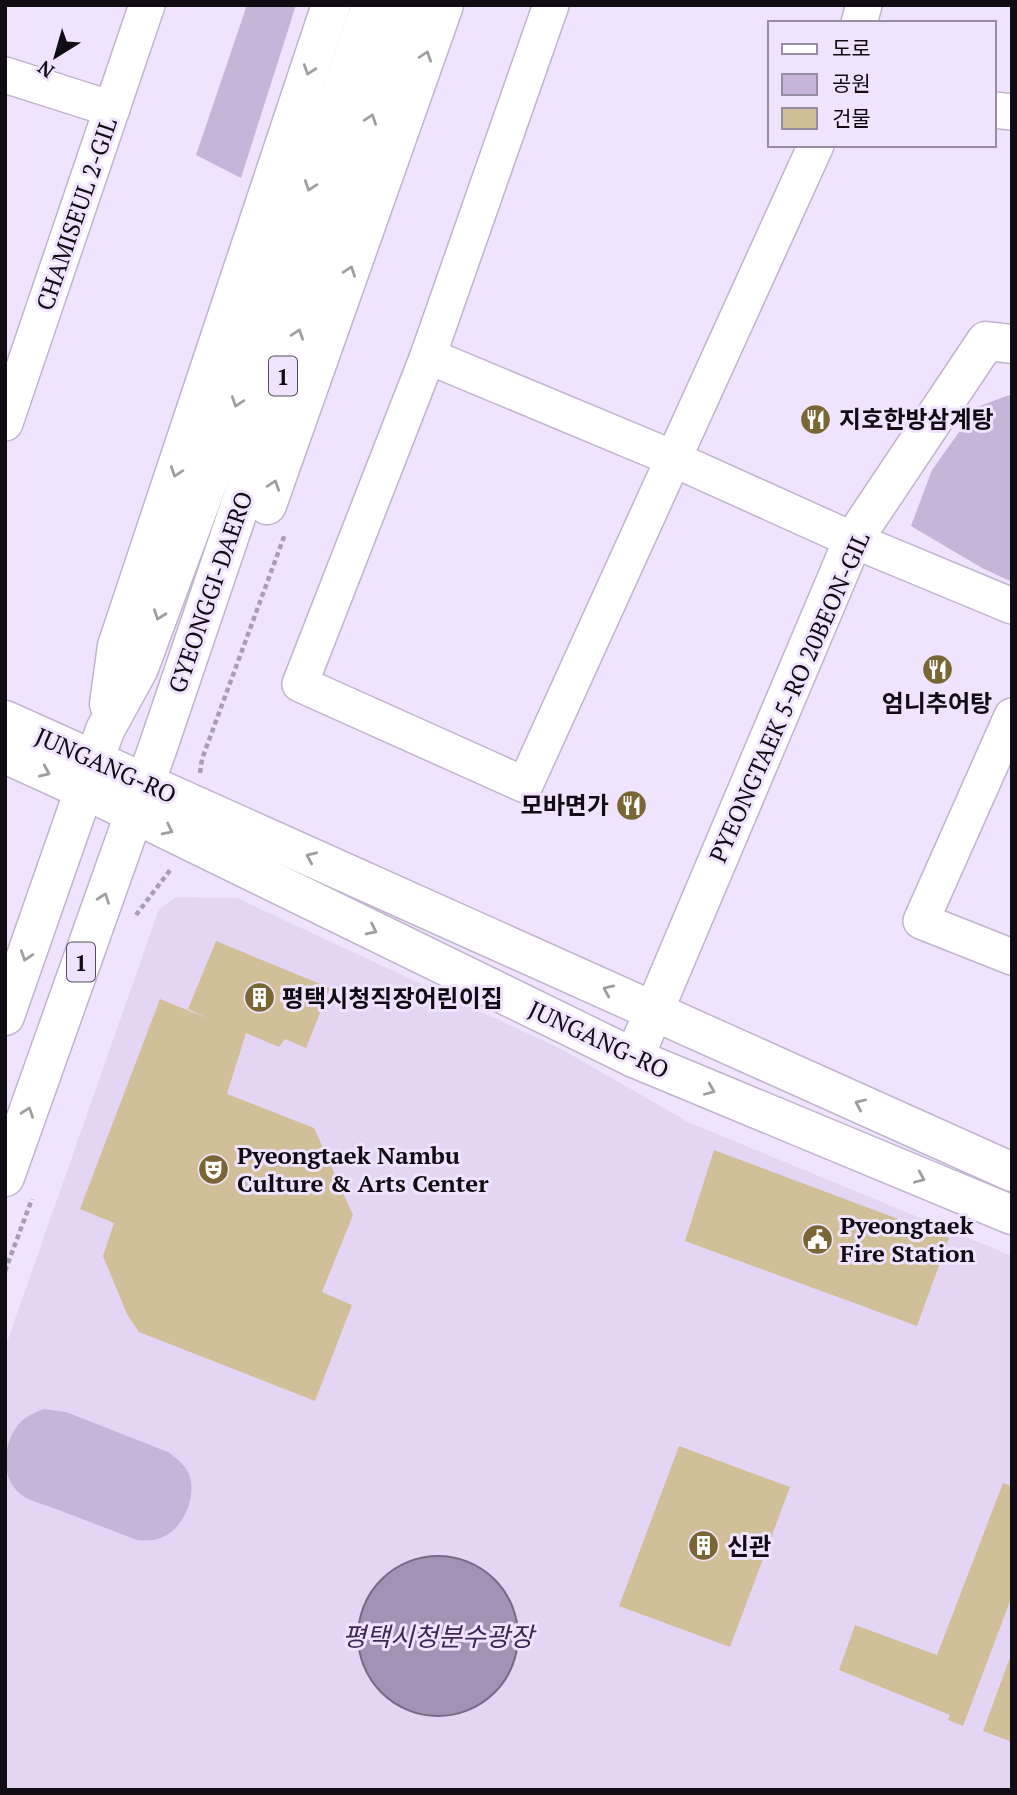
<svg xmlns="http://www.w3.org/2000/svg" width="1017" height="1795" font-family="'PT Serif','Noto Sans KR',serif">
<rect width="100%" height="100%" fill="#f0e3fe"/>
<polygon fill="#e5d5f5" points="176,897 237,898 563,1050 688,1122 1012,1256 1012,1790 5,1790 5,1348 159,909"/>
<g fill="#c7b5d9">
<polygon points="247,5 296,5 241,178 196,155"/>
<polygon points="1012,394 1012,582 982,568 911,526 932,470 977,407"/>
<path d="M44,1409L66,1412L168,1452C176,1458 183,1463 188,1472C198,1493 185,1526 165,1536C156,1541 147,1541 137,1540C110,1530 83,1519 56,1509C44,1504 26,1501 17,1491C5,1479 4,1461 8,1445C14,1425 24,1416 44,1409Z"/>
</g>
<circle fill="#a492b6" stroke="#786a85" stroke-width="2" cx="438" cy="1636" r="80"/>
<g fill="#d0bf98">
<polygon points="216,941 330,988 306,1048 285,1039 279,1047 246,1033 227,1094 314,1128 353,1215 322,1292 352,1305 315,1401 139,1332 127,1314 103,1256 114,1223 80,1209 160,999 209,1019 188,1009"/>
<polygon points="714,1150 949,1238 917,1326 685,1241"/>
<polygon points="679,1446 790,1487 730,1647 619,1606"/>
<polygon points="1003,1483 1012,1486 1012,1596 963,1726 948,1720 950,1715 839,1670 855,1625 937,1655"/>
<polygon points="1012,1652 1012,1742 983,1731"/>
</g>
<g fill="none" stroke-linecap="round" stroke-linejoin="round">
<defs>
<g id="minor">
<polyline points="551,5 428,356 300,684 525,785 816,145"/>
<polyline points="859,23 864,5"/>
<polyline points="5,75 112,109"/>
<polyline points="994,110 1012,112"/>
<polyline points="428,356 658,452 853,540 1012,606"/>
<polyline points="5,423 147,5"/>
<polyline points="1012,716 921,921 1012,957"/>
</g>
<polyline id="tertiary" points="634,1058 853,540 986,341 1012,344"/>
<g id="secondary">
<polyline points="5,720 1012,1172"/>
<polyline points="5,754 108,801 634,1058 1012,1215"/>
</g>
<g id="primary">
<polyline points="267,505 444,5"/>
<polyline points="109,704 117,646 331,5"/>
<polyline points="5,1016 105,730 139,668 235,409 371,5"/>
<polyline points="5,1177 158,747 410,5"/>
</g>
</defs>
<use href="#minor" stroke="#c0b4cd" stroke-width="38"/>
<use href="#tertiary" stroke="#c0b4cd" stroke-width="41"/>
<use href="#secondary" stroke="#c0b4cd" stroke-width="41"/>
<use href="#primary" stroke="#c0b4cd" stroke-width="41"/>
<g stroke="#a89eb2" stroke-width="4.5" stroke-dasharray="5 3.5" stroke-linecap="butt">
<polyline points="200,773 202,759 285,534"/>
<polyline points="136,915 171,869"/>
<polyline points="5,1271 32,1199"/>
</g>
<use href="#minor" stroke="#fff" stroke-width="35"/>
<use href="#tertiary" stroke="#fff" stroke-width="38"/>
<use href="#secondary" stroke="#fff" stroke-width="38"/>
<use href="#primary" stroke="#fff" stroke-width="38"/>
</g>
<defs><path id="oneway-chevron" d="M-2-3.5L2.5 0L-2 3.5" fill="none" stroke-width="1.6" stroke-linecap="round" stroke-linejoin="round" transform="scale(1.75)"/></defs>
<g stroke="#9f9ea1">
<use href="#oneway-chevron" transform="translate(426 56) rotate(-71)"/>
<use href="#oneway-chevron" transform="translate(309 70) rotate(109)"/>
<use href="#oneway-chevron" transform="translate(371 119) rotate(-71)"/>
<use href="#oneway-chevron" transform="translate(310 186) rotate(109)"/>
<use href="#oneway-chevron" transform="translate(350 271) rotate(-71)"/>
<use href="#oneway-chevron" transform="translate(298 334) rotate(-71)"/>
<use href="#oneway-chevron" transform="translate(237 402) rotate(109)"/>
<use href="#oneway-chevron" transform="translate(176 472) rotate(109)"/>
<use href="#oneway-chevron" transform="translate(274 485) rotate(-71)"/>
<use href="#oneway-chevron" transform="translate(159 615) rotate(110)"/>
<use href="#oneway-chevron" transform="translate(45 772) rotate(24)"/>
<use href="#oneway-chevron" transform="translate(168 830) rotate(26)"/>
<use href="#oneway-chevron" transform="translate(311 857) rotate(-156)"/>
<use href="#oneway-chevron" transform="translate(104 898) rotate(-70)"/>
<use href="#oneway-chevron" transform="translate(372 930) rotate(26)"/>
<use href="#oneway-chevron" transform="translate(26 956) rotate(109)"/>
<use href="#oneway-chevron" transform="translate(608 990) rotate(-156)"/>
<use href="#oneway-chevron" transform="translate(710 1090) rotate(23)"/>
<use href="#oneway-chevron" transform="translate(860 1104) rotate(-156)"/>
<use href="#oneway-chevron" transform="translate(28 1112) rotate(-70)"/>
<use href="#oneway-chevron" transform="translate(920 1178) rotate(23)"/>
</g>
<defs>
<symbol id="restaurant-disc" viewBox="-11 -11 22 22"><circle r="9.5" fill="#7a6534" stroke="#f0e3fe"/><path d="M-5-6h1v4h1v-4h1v4h1v-4h1v5L-1.5 .5V6h-2V.5L-5-1ZM5-6V6H3V1.5H1.5Q1.5-4 5-6Z" fill="#fff"/></symbol>
<symbol id="building-disc" viewBox="-11 -11 22 22"><circle r="9.5" fill="#7a6534" stroke="#f0e3fe"/><path d="M-4-6H4V6H1V3H-1V6H-4ZM-2.5-4.3h1.7v1.8h-1.7ZM.8-4.3h1.7v1.8H.8ZM-2.5-1h1.7V.8h-1.7ZM.8-1h1.7V.8H.8Z" fill="#fff"/></symbol>
<symbol id="theatre-disc" viewBox="-11 -11 22 22"><circle r="9.5" fill="#7a6534" stroke="#f0e3fe"/><path d="M-5-5.5Q0-4 5-5.5V0Q5 5 0 6Q-5 5-5 0ZM-3.3-2.5H-1v1.5H-3.3ZM1-2.5H3.3v1.5H1ZM-2.8 1Q0 5.5 2.8 1Z" fill="#fff"/></symbol>
<symbol id="civic-disc" viewBox="-11 -11 22 22"><circle r="9.5" fill="#7a6534" stroke="#f0e3fe"/><path d="M-.6-6.5H3V-4.5H.6V-3L4-1V1h2V6H-6V1h2V-1L-.6-3ZM-1.2 2.5V6h2.4V2.5Z" fill="#fff"/></symbol>
</defs>
<g fill-rule="evenodd">
<use href="#restaurant-disc" x="798" y="402" width="35" height="35"/>
<use href="#restaurant-disc" x="920" y="652" width="35" height="35"/>
<use href="#restaurant-disc" x="614" y="788" width="35" height="35"/>
<use href="#building-disc" x="242" y="980" width="35" height="35"/>
<use href="#theatre-disc" x="196" y="1152" width="35" height="35"/>
<use href="#civic-disc" x="800" y="1222" width="35" height="35"/>
<use href="#building-disc" x="686" y="1528" width="35" height="35"/>
</g>
<g text-anchor="middle" dominant-baseline="central" stroke-width="6" stroke-linejoin="round" paint-order="stroke">
<g fill="#f0e3fe" stroke="#534c5a" stroke-width="2">
<rect x="269" y="356.5" width="28" height="39" rx="5"/>
<rect x="67" y="942.5" width="28" height="39" rx="5"/>
</g>
<g font-size="23" font-weight="bold" fill="#100c14">
<text x="283" y="376">1</text>
<text x="81" y="962">1</text>
</g>
<g font-size="24" fill="#100c14" stroke="#f0e3fe">
<text transform="translate(76 214) rotate(-71)">CHAMISEUL 2-GIL</text>
<text transform="translate(210 592) rotate(-71)">GYEONGGI-DAERO</text>
<text transform="translate(789 697) rotate(-66)">PYEONGTAEK 5-RO 20BEON-GIL</text>
<text transform="translate(106 765) rotate(24)">JUNGANG-RO</text>
<text transform="translate(599 1039) rotate(25)">JUNGANG-RO</text>
</g>
<g font-size="24" font-weight="bold" fill="#100c14" stroke="#f0e3fe" text-anchor="start">
<text x="839" y="419">지호한방삼계탕</text>
<text x="937" y="703" text-anchor="middle">엄니추어탕</text>
<text x="609" y="805" text-anchor="end">모바면가</text>
<text x="282" y="998">평택시청직장어린이집</text>
<text x="237" y="1155">Pyeongtaek Nambu<tspan x="237" dy="28">Culture &amp; Arts Center</tspan></text>
<text x="840" y="1225">Pyeongtaek<tspan x="840" dy="28">Fire Station</tspan></text>
<text x="727" y="1546">신관</text>
</g>
<g font-size="26" font-style="italic" fill="#412757" stroke="#f0e3fe">
<text x="438" y="1636">평택시청분수광장</text>
</g>
</g>
<rect width="1017" height="1795" fill="none" stroke="#100c14" stroke-width="14"/>
<rect x="768" y="21" width="228" height="126" fill="#f0e3fe" stroke="#968da0" stroke-width="2"/>
<rect x="782" y="44" width="35" height="10" fill="#ffffff" stroke="#968da0" stroke-width="2"/>
<text x="832" y="56" font-size="21" fill="#100c14">도로</text>
<rect x="782" y="74" width="35" height="21" fill="#c7b5d9" stroke="#968da0" stroke-width="2"/>
<text x="832" y="91" font-size="21" fill="#100c14">공원</text>
<rect x="782" y="108" width="35" height="21" fill="#d0bf98" stroke="#968da0" stroke-width="2"/>
<text x="832" y="126" font-size="21" fill="#100c14">건물</text>
<g transform="translate(56 56) rotate(217)" stroke="#f0e3fe" stroke-width="5" paint-order="stroke">
<path d="M0-5L12 26L0 18L-12 26Z" fill="#100c14"/>
<text y="-10" font-size="19" font-weight="bold" text-anchor="middle" fill="#100c14">N</text>
</g>
</svg>
